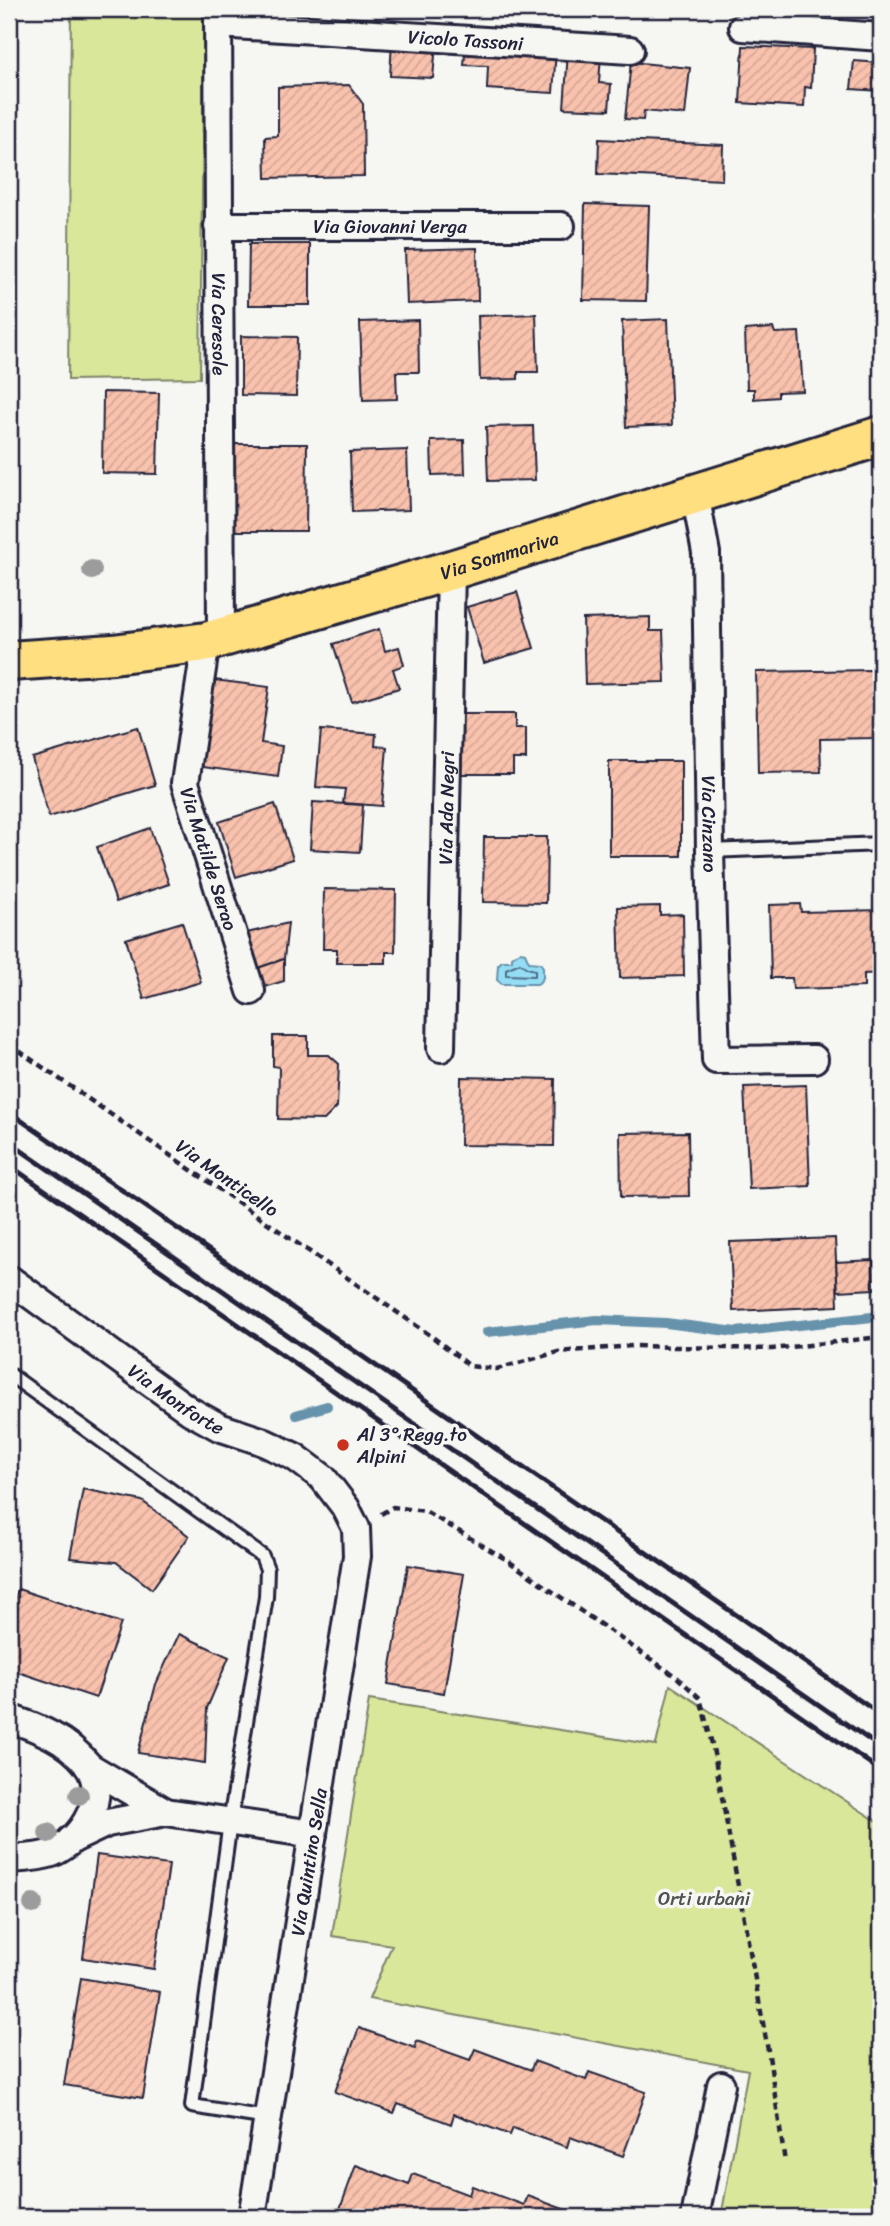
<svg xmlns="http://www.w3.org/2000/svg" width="890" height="2226" font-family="Sriracha,sans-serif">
<defs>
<pattern id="building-hatch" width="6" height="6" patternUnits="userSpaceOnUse" patternTransform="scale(1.75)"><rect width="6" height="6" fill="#f9c2ad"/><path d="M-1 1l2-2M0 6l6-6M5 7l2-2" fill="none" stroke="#d5a696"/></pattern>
</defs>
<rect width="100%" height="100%" fill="#f6f6f2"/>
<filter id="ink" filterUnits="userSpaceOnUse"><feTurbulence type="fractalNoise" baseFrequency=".0143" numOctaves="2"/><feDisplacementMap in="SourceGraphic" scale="14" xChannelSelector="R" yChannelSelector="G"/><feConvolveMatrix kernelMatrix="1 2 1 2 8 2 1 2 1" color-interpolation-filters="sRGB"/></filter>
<g filter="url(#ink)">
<g fill="#d8e79a" stroke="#7d846a" stroke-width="2">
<polygon points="71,9 204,9 200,378 68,380"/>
<polygon points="670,1685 881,1824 881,2217 721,2217 748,2070 369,1999 392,1945 332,1936 369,1700 656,1745"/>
</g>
<polygon fill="#94ddf5" stroke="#6692ab" stroke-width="2" points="520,952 525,953 529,962 540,963 543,967 543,978 538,984 502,984 497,980 498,965 502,961 512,961 512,957"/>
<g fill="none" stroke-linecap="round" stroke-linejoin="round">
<polygon stroke="#506d85" stroke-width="2" points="520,963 527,968 535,970 535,976 506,975 506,969"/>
<g stroke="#6692ab" stroke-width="10">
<polyline points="487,1332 597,1320 666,1323 736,1332 881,1316"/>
<polyline points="296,1415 327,1406"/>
</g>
</g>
<g fill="url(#building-hatch)" stroke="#22223b" stroke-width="2">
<polygon points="392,41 436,44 433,78 390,76"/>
<polygon points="466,43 556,49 553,93 487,89 488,66 464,65"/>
<polygon points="743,46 813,49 811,88 805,87 804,107 740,103"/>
<polygon points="568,52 601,54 599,83 611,84 609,110 564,108"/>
<polygon points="854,61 881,63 881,91 851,89"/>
<polygon points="631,62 690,68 685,115 644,111 643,120 625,119"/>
<polygon points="349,85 363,104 364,176 266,178 265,137 278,136 278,87"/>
<polygon points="599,139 723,145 722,180 598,174"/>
<polygon points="585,204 649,206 646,301 583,300"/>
<polygon points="249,244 310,244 310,305 248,305"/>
<polygon points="477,248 478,301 407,304 405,250"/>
<polygon points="536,314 538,372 518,372 518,379 480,380 478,316"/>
<polygon points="668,319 672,425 626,427 622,321"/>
<polygon points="418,320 419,372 396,372 397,399 363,400 360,322"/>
<polygon points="773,328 775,333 799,332 803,391 778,392 778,397 754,399 754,389 747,389 745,330"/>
<polygon points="241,336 297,337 296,396 241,395"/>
<polygon points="103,392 159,393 157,474 102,473"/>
<polygon points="533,426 535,480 488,481 486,427"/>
<polygon points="464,440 465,474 432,475 431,441"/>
<polygon points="235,444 307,444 306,531 235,531"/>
<polygon points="407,450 409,510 352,512 350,452"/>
<polygon points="517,592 534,648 484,663 467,607"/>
<polygon points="650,617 650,631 663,631 665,682 585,684 583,619"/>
<polygon points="379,629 385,651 399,647 404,665 393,669 399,688 352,702 333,644"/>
<polygon points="872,670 874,738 820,739 821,772 758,773 756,672"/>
<polygon points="214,680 269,687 261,743 282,746 278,777 202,767"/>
<polygon points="459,714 515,714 515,728 526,728 526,759 513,759 513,774 458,774"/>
<polygon points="138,727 155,785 49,817 32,758"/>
<polygon points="321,730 376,734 375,746 387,747 382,806 343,803 345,789 316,787"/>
<rect x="609" y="761" width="72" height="95"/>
<polygon points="313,802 363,805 360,852 310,849"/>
<polygon points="275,804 293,859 236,877 219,822"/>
<polygon points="150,828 169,884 116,902 97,847"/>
<polygon points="484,837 547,837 546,903 483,902"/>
<polygon points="324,889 396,890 395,952 386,952 386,963 337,963 337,949 323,949"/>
<polygon points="800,904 801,912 881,910 881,973 864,974 864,987 793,989 792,978 771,978 769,905"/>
<polygon points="660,906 660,915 683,914 684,976 620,978 618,907"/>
<polygon points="182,922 201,982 144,999 126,939"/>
<polygon points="288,923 284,959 258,968 247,933"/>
<polygon points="284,959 284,981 264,987 258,968"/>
<polygon points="273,1036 308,1036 308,1055 329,1055 339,1064 337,1107 324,1120 278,1119 279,1067 273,1066"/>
<polygon points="461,1077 555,1079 554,1146 460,1145"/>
<polygon points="806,1085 810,1186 749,1189 744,1087"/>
<polygon points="688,1132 689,1196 621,1197 620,1133"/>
<polygon points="835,1238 838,1306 733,1311 730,1242"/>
<polygon points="873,1260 874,1289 838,1291 836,1262"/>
<polygon points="83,1489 142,1501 189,1536 152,1589 116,1562 70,1558"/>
<polygon points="408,1565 464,1574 444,1693 388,1684"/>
<polygon points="18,1589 121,1623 96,1698 9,1669 9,1617"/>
<polygon points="179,1634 229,1657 207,1708 205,1763 138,1753 156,1684"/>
<polygon points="97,1855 169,1865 154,1969 83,1958"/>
<polygon points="81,1978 160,1992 143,2098 64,2085"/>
<polygon points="359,2028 415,2048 417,2041 470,2060 475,2049 531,2070 534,2061 586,2080 589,2072 646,2092 623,2156 570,2137 567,2147 513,2128 510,2135 454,2114 451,2124 398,2104 394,2113 335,2092"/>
<polygon points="356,2165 409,2185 413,2174 469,2195 472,2186 524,2205 528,2196 585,2217 337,2217"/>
</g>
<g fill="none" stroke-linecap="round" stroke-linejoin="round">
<defs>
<g id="service">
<polyline points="710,851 881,844"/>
<polyline points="9,1374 262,1556 267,1569 266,1597 230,1822 192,2106 267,2118"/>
</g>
<g id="minor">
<path id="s1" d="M218,9L221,638"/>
<path id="s2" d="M218,24L630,50"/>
<polyline points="743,27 881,37"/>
<path id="s3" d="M218,226H561"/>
<path id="s4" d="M695,493L706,553L710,851L716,1060L814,1059"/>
<path id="s5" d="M206,642L185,783L251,991"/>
<path id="s6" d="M441,1048L451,570"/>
<path id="s7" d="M9,1279L190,1411L219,1427L261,1441L295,1457L323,1478L346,1508L356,1528L357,1556L252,2217"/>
<path d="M9,1718C38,1728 67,1739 87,1764C110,1795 83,1840 52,1853C38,1858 23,1858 9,1859"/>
<polyline points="88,1766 166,1812"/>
<polyline points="71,1840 107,1823 166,1812 313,1834"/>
<polyline points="695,2217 721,2085"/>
</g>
<g id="primary">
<path id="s8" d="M9,661L113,654L206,642L451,570L881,436"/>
</g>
</defs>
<use href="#service" stroke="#22223b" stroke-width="18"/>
<use href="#minor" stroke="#22223b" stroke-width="32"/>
<use href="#primary" stroke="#22223b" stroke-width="44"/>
<g stroke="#22223b" stroke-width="4.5" stroke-dasharray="7 5" stroke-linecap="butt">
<polyline points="9,1044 430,1335 470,1366 497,1369 558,1352 632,1346 772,1349 881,1337"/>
<polyline points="381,1514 393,1507 425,1511 507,1560 678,1678 700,1698 713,1748 769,2056 785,2162"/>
</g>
<use href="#service" stroke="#f6f6f2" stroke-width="12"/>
<use href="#minor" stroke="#f6f6f2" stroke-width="26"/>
<use href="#primary" stroke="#ffdf80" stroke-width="38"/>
<g stroke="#22223b" stroke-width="5">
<polyline points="9,1112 881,1715"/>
<polyline points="9,1142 881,1748"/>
<polyline points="9,1165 881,1771"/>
</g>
</g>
<g fill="#9b9c9b">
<circle cx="92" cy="570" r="10"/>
<circle cx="79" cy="1795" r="10"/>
<circle cx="48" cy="1833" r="10"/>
<circle cx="33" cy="1904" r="10"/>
</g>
</g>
<circle fill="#c8321e" stroke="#f6f6f2" stroke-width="2.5" cx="343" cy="1445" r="7"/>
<g text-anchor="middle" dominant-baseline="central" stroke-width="7" stroke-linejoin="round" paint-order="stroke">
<g font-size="19" fill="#22223b" stroke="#f6f6f2">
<text stroke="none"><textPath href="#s2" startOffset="248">Vicolo Tassoni</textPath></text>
<text stroke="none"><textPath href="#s3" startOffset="172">Via Giovanni Verga</textPath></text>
<text stroke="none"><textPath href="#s1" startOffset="315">Via Ceresole</textPath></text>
<text stroke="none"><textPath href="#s8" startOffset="504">Via Sommariva</textPath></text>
<text stroke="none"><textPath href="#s6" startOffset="240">Via Ada Negri</textPath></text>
<text stroke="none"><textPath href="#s4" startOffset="332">Via Cinzano</textPath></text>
<text stroke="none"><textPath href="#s5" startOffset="222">Via Matilde Serao</textPath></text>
<text transform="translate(227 1178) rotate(35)">Via Monticello</text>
<text stroke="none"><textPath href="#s7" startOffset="206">Via Monforte</textPath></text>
<text transform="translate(309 1862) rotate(-81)">Via Quintino Sella</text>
</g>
<g font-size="19" fill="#22223b" stroke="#f6f6f2" text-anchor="start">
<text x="357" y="1434">Al 3° Regg.to<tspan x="357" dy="22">Alpini</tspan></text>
</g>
<g font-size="19" fill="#505353" stroke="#f6f6f2">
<text x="704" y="1898">Orti urbani</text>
</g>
</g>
<rect width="890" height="2226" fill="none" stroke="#f6f6f2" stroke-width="35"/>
<rect x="18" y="18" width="855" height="2191" fill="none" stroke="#22223b" stroke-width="2.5" filter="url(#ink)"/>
</svg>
